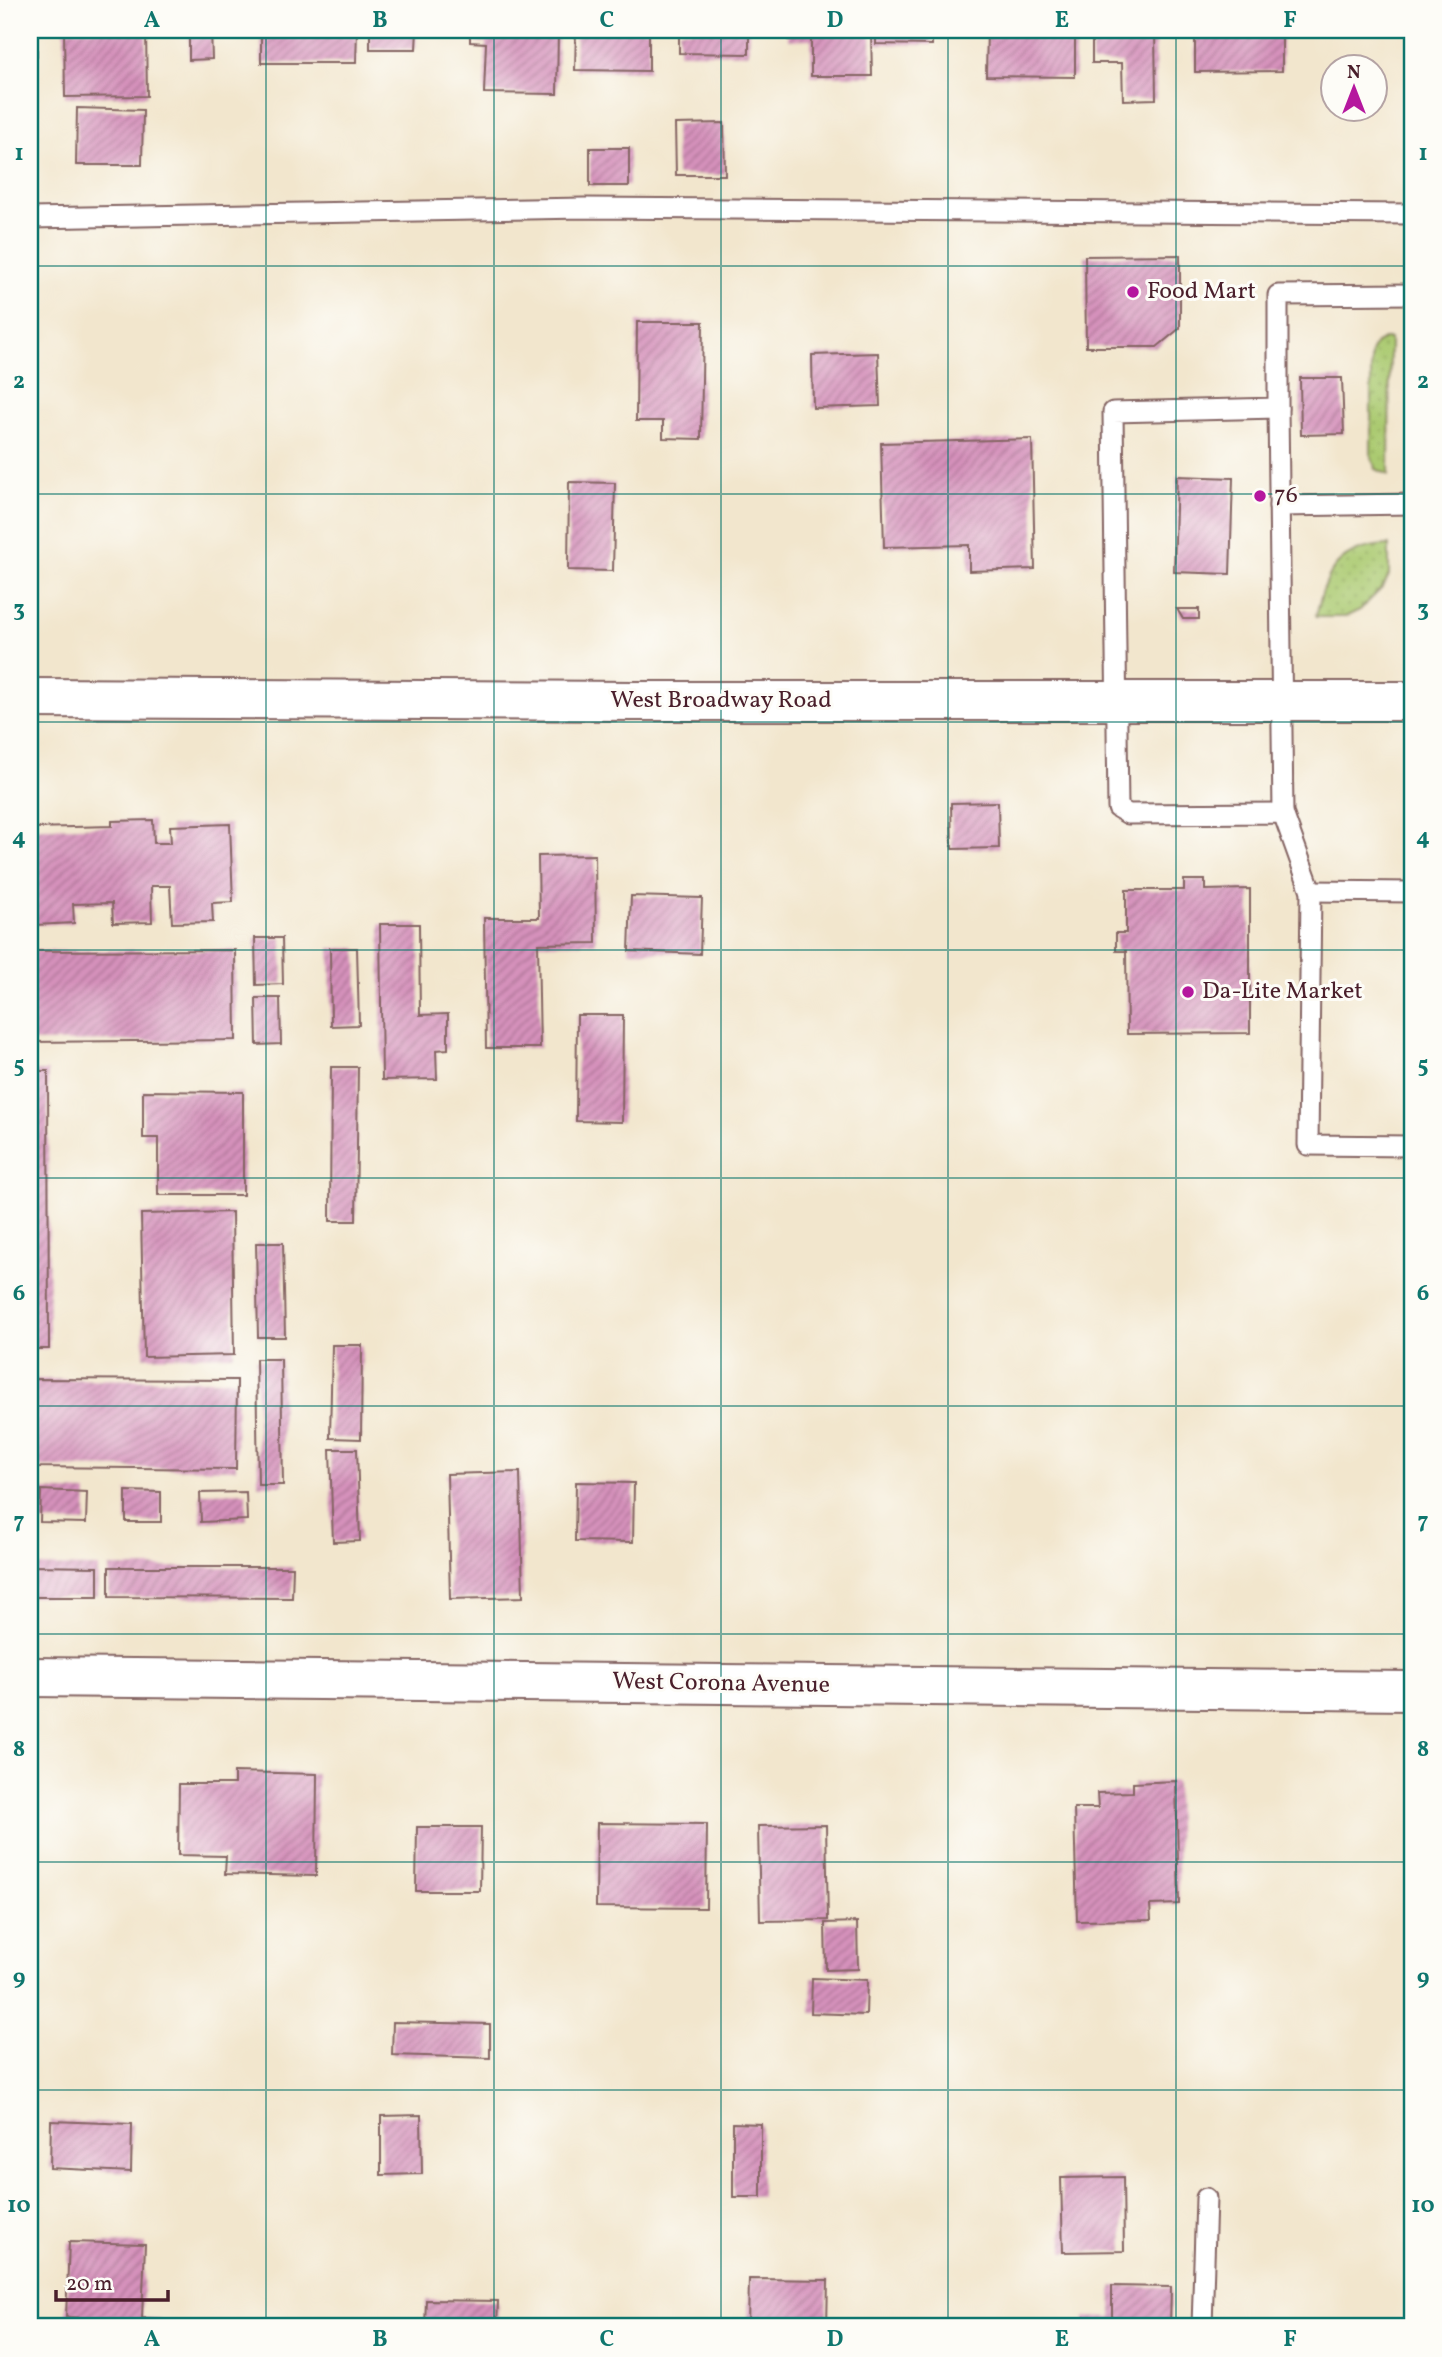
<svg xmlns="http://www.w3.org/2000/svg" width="1442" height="2357" font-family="Vollkorn,serif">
<defs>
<pattern id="green-dots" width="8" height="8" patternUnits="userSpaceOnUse" patternTransform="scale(1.75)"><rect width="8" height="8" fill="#abca71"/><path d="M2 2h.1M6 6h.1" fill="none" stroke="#95ad62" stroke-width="1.8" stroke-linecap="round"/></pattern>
<pattern id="building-hatch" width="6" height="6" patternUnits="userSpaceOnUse" patternTransform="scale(1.75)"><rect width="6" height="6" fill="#d591bb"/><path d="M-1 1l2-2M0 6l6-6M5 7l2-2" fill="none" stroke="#af7698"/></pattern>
</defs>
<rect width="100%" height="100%" fill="#fdfcf7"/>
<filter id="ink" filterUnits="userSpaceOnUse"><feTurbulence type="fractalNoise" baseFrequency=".0143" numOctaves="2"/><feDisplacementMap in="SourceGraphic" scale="14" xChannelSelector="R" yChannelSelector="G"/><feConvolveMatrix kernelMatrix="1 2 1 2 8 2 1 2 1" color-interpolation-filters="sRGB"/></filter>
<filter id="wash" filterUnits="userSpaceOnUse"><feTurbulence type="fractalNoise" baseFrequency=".00686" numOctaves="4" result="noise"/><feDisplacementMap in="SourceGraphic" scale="28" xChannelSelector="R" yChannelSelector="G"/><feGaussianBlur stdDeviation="1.57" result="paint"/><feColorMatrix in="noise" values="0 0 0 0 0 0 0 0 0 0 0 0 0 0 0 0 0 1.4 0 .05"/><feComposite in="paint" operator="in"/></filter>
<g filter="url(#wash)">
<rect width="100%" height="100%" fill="#f2e6cd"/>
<g fill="url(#green-dots)" stroke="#7a744e" stroke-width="2">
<polygon points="1384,339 1390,339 1389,475 1376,469 1371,457 1371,353 1376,343"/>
<path d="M1389,545V575L1383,587L1360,610L1345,617H1316C1325,571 1339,547 1389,545Z"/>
</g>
<g id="blocks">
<g fill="url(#building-hatch)">
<rect x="30" y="30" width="7" height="26"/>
<polygon points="64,30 146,30 147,96 65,97"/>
<polygon points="164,30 211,30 212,59 189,60 189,36 164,37"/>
<polygon points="261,30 357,30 356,63 261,63"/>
<polygon points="370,30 417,30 416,49 370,49"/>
<polygon points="470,30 558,30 557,94 484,93 486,43 470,42"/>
<polygon points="576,30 649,30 649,71 575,70"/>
<polygon points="679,30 749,30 749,54 679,53"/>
<polygon points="788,30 871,30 872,76 811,76 811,39 788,40"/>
<polygon points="876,30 932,30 932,45 876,44"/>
<polygon points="987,30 1075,30 1075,77 986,76"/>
<polygon points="1092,30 1155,30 1156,99 1123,100 1122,63 1092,63"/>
<polygon points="1195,30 1282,30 1282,71 1195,72"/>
<polygon points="77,108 143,110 142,165 76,165"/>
<polygon points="724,123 725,175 676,175 675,124"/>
<rect x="590" y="148" width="39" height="38"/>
<polygon points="1180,255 1180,328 1157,347 1086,347 1085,256"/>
<polygon points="637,322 703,322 701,439 663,438 663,421 636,421"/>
<polygon points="878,353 880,406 813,408 812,355"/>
<polygon points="1300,378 1342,378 1344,434 1301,435"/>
<polygon points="1032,439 1035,569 969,571 969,545 884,547 881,443"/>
<polygon points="1177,476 1233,478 1230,574 1174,572"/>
<polygon points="569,482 615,483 613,571 568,570"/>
<polygon points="1177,609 1199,609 1199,619 1183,619"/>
<polygon points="998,802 999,848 952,849 951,803"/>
<polygon points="153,820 154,843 171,843 170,826 230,824 233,902 212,903 213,922 172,923 170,886 151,886 152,922 113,923 112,903 73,904 74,923 35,925 34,886 30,886 30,843 34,843 33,828 112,826 112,821"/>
<polygon points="595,855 596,943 538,944 540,1048 486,1048 484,918 539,918 538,856"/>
<polygon points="1184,880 1205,880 1205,890 1250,889 1250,1033 1127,1034 1126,951 1116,951 1116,933 1126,933 1126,890 1184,890"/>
<polygon points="631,896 702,898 700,954 629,951"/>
<polygon points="380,924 419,924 420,1015 448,1014 448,1049 436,1050 437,1079 382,1080"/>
<polygon points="255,938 282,938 283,984 256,985"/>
<polygon points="330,948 357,948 359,1025 331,1026"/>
<polygon points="235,950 236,1040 30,1042 30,951"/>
<polygon points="256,998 280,998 281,1044 257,1045"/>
<polygon points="577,1015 623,1015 622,1122 576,1121"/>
<polygon points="331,1067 358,1067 356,1221 330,1221"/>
<polygon points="30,1071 48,1071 49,1349 30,1349"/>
<polygon points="143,1091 243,1092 243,1195 158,1195 158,1138 143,1138"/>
<polygon points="232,1212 234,1355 144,1357 141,1214"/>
<polygon points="256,1243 283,1243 285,1337 258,1337"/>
<polygon points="332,1345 362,1345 361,1439 330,1438"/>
<polygon points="256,1359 281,1359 283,1485 258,1485"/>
<polygon points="30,1379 237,1380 236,1469 30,1467"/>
<polygon points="330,1449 357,1449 360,1541 333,1542"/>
<polygon points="520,1472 523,1597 450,1599 447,1474"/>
<polygon points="576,1482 634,1483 633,1542 575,1541"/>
<polygon points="41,1490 87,1492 86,1523 40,1522"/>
<polygon points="126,1491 161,1492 161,1522 126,1522"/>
<polygon points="246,1492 247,1520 201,1522 200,1493"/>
<polygon points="30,1566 98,1567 98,1597 30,1597"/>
<polygon points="109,1567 293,1567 292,1598 109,1597"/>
<polygon points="234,1772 317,1774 316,1876 225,1874 226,1856 178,1855 179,1784 234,1784"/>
<polygon points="1176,1781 1179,1904 1150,1905 1151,1920 1077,1921 1074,1808 1098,1808 1097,1793 1133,1792 1133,1783"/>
<polygon points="597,1823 707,1824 706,1908 596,1907"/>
<polygon points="826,1825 828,1920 760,1921 758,1826"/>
<polygon points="417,1827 481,1827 480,1891 416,1891"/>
<polygon points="857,1922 858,1969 826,1970 825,1923"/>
<polygon points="812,1978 867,1980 866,2015 811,2013"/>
<polygon points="393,2022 490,2024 490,2058 392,2055"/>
<polygon points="421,2115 422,2174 381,2175 381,2116"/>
<polygon points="51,2121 132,2124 131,2172 50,2168"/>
<polygon points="733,2123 761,2124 761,2197 733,2197"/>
<polygon points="1123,2177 1124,2251 1063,2252 1061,2178"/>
<polygon points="69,2242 145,2244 142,2318 161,2319 161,2327 83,2327 83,2318 66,2317"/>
<polygon points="749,2279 828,2280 827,2327 748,2327"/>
<polygon points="1112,2286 1171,2287 1170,2327 1085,2327 1085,2317 1112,2318"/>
<polygon points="426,2300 498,2301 497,2327 425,2327"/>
</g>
</g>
</g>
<g filter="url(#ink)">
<use href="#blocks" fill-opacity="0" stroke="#856564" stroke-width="2"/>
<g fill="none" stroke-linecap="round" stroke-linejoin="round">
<defs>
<g id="service">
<polyline points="30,218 584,208 1412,214"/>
<polyline points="1412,294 1278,295 1278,408 1113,412 1118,808 1128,814 1283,813 1311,891 1308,1145 1412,1146"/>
<polyline points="1278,408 1283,813"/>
<polyline points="1279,506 1412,504"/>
<polyline points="1311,891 1412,892"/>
<polyline points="1202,2327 1206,2198"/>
</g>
<polyline id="minor" points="30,1677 1412,1691"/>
<polyline id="secondary" points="30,698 634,701 1412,701"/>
</defs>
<use href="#service" stroke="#856564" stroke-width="23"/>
<use href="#minor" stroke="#856564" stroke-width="42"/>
<use href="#secondary" stroke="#856564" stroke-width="42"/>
<use href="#service" stroke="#fff" stroke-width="19"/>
<use href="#minor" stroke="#fff" stroke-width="38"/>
<use href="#secondary" stroke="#fff" stroke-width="38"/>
</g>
</g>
<path fill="none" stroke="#0f766e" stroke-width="2" stroke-opacity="0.55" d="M266,30V2327M494,30V2327M721,30V2327M948,30V2327M1176,30V2327M30,266H1412M30,494H1412M30,722H1412M30,950H1412M30,1178H1412M30,1406H1412M30,1634H1412M30,1862H1412M30,2090H1412"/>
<g fill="#b5179e" stroke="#fdfcf7" stroke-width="2.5">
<circle cx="1133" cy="292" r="7"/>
<circle cx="1260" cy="496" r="7"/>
<circle cx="1188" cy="992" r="7"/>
</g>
<g text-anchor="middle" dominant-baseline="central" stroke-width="6" stroke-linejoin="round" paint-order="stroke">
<g font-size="24" fill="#4a1f2b" stroke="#fdfcf7" text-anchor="start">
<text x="1147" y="292">Food Mart</text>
<text x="1274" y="496">76</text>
<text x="1202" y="992">Da-Lite Market</text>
</g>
<g font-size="24" fill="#4a1f2b" stroke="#fdfcf7">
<text x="721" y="701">West Broadway Road</text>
<text transform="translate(721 1684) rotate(1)">West Corona Avenue</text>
</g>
</g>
<rect width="1442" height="2357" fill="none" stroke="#fdfcf7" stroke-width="77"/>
<g transform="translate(1354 88)"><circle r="33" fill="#fdfcf7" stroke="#b5a4a5" stroke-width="2"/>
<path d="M0-5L12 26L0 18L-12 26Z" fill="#b5179e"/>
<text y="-10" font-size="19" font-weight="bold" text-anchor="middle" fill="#4a1f2b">N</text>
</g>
<path d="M56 2290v10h112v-10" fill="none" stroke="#4a1f2b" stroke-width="3.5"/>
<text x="66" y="2290" font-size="21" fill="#4a1f2b" stroke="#fdfcf7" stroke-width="5" paint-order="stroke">20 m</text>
<rect x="38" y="38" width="1366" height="2280" fill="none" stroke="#0f766e" stroke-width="2.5"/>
<g font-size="23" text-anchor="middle" font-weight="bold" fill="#0f766e">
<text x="152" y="27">A</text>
<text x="380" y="27">B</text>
<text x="607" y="27">C</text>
<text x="835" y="27">D</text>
<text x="1062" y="27">E</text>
<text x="1290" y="27">F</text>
<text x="19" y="160">1</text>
<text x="1423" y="160">1</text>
<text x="19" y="388">2</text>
<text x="1423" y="388">2</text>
<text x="19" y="616">3</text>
<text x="1423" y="616">3</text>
<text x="19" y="844">4</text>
<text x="1423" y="844">4</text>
<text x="19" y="1072">5</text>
<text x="1423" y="1072">5</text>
<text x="19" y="1300">6</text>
<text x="1423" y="1300">6</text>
<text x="19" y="1528">7</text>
<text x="1423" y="1528">7</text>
<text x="19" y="1756">8</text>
<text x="1423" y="1756">8</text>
<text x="19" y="1984">9</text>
<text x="1423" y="1984">9</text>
<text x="19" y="2212">10</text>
<text x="1423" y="2212">10</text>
<text x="152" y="2346">A</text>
<text x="380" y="2346">B</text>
<text x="607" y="2346">C</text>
<text x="835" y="2346">D</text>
<text x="1062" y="2346">E</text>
<text x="1290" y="2346">F</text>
</g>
</svg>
